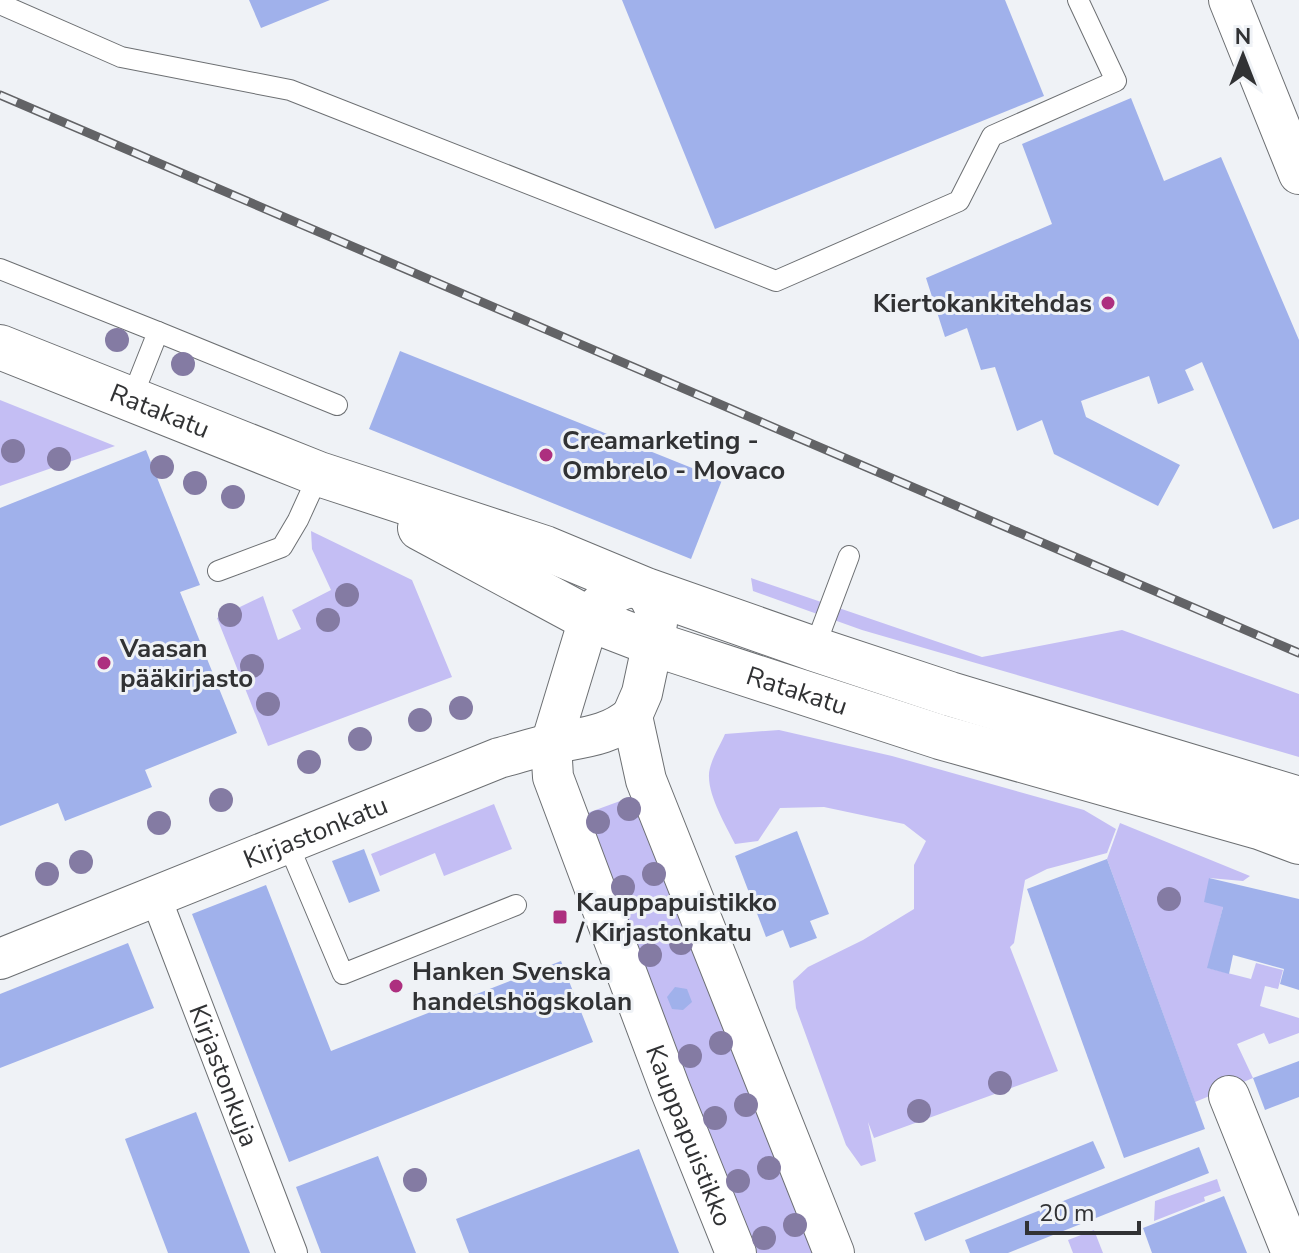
<svg xmlns="http://www.w3.org/2000/svg" width="1299" height="1253" font-family="'Nunito Sans',sans-serif">
<rect width="100%" height="100%" fill="#eff2f6"/>
<g fill="#c4bef4">
<polygon points="0,400 115,446 0,486"/>
<polygon points="311,531 412,580 452,677 268,746 217,618 263,596 278,640 301,629 292,610 331,590 312,549"/>
<polygon points="751,578 982,657 1122,630 1299,694 1299,757 862,630 753,591"/>
<path d="M779,730L892,756L1084,810L1116,829L1107,853L1047,869L1025,880L1014,943L1010,947L1058,1071L874,1138L868,1122L876,1161L861,1166L846,1145L796,1008L793,981L808,967L863,940L914,909V865L926,841L904,824L824,807L780,808L758,841L735,844C726,826 709,797 709,777C708,764 720,746 725,734Z"/>
<polygon points="631,797 813,1253 757,1253 582,815"/>
<polygon points="494,804 512,849 444,876 435,853 380,876 371,854"/>
<polygon points="1120,823 1250,876 1243,881 1209,878 1223,907 1208,968 1251,979 1256,963 1283,970 1278,989 1265,986 1260,1006 1299,1018 1299,1033 1269,1044 1264,1033 1237,1044 1253,1078 1195,1102 1107,859"/>
<polygon points="1217,1179 1221,1191 1204,1197 1205,1201 1154,1221 1155,1201"/>
<polygon points="1094,1230 1103,1253 1073,1253 1068,1240"/>
</g>
<g fill="#a0b1eb">
<polygon points="249,0 330,0 261,28"/>
<polygon points="622,0 1005,0 1044,96 715,229"/>
<polygon points="1131,98 1164,181 1221,157 1299,340 1299,519 1273,529 1202,362 1185,370 1194,390 1158,404 1149,376 1081,401 1086,417 1180,465 1158,506 1054,454 1042,420 1017,431 995,367 981,370 967,328 945,337 926,278 1052,224 1022,144"/>
<polygon points="400,351 722,480 691,559 369,429"/>
<polygon points="146,450 200,585 180,592 237,733 145,770 152,787 65,821 58,803 0,826 0,508"/>
<polygon points="797,831 829,914 810,921 817,938 790,948 783,930 766,937 735,856"/>
<polygon points="364,849 380,891 349,903 332,861"/>
<polygon points="1107,859 1205,1129 1124,1158 1027,889"/>
<polygon points="1209,878 1299,899 1299,990 1280,984 1284,969 1233,955 1229,974 1207,968 1223,907 1204,902"/>
<polygon points="266,885 331,1051 561,961 593,1042 289,1162 192,914"/>
<polygon points="128,943 154,1008 0,1068 0,994"/>
<polygon points="675,987 687,989 692,1002 683,1010 672,1009 667,997"/>
<polygon points="1299,1061 1299,1097 1265,1110 1253,1078"/>
<polygon points="196,1112 250,1253 168,1253 125,1139"/>
<polygon points="1093,1141 1105,1168 925,1241 914,1213"/>
<polygon points="1199,1147 1209,1173 1008,1253 970,1253 965,1240"/>
<polygon points="639,1149 679,1253 469,1253 456,1219"/>
<polygon points="378,1156 416,1253 321,1253 296,1187"/>
<polygon points="1224,1196 1247,1253 1152,1253 1143,1228"/>
</g>
<g fill="none" stroke-linecap="round" stroke-linejoin="round">
<defs>
<g id="service">
<polyline points="0,4 121,57 290,90 776,281 959,201 992,136 1116,81 1078,0"/>
<polyline points="0,269 158,332 131,400"/>
<polyline points="158,332 337,405"/>
<polyline points="218,571 282,547 298,520 319,474"/>
<polyline points="814,649 849,556"/>
<polyline points="288,844 343,974 516,905"/>
</g>
<g id="pedestrian">
<path id="s1" d="M156,898L292,1253"/>
</g>
<g id="minor">
<polyline points="1229,0 1299,174"/>
<path id="s2" d="M635,585C612,592 601,599 589,619L551,744L553,777L670,1089L736,1253"/>
<polyline points="646,590 654,606 657,623 642,693 632,716 646,780 834,1253"/>
<path id="s3" d="M0,959L499,758C518,753 536,747 555,743C584,737 609,736 632,716"/>
<polyline points="1229,1096 1292,1253"/>
</g>
<g id="secondary">
<path id="s4" d="M0,347L319,474L545,548L646,590L814,649L950,694L1299,799"/>
<path id="s5" d="M420,528L589,619L654,644L940,737L1259,827L1299,842"/>
</g>
</defs>
<use href="#service" stroke="#6c6f72" stroke-width="22"/>
<use href="#pedestrian" stroke="#6c6f72" stroke-width="32"/>
<use href="#minor" stroke="#6c6f72" stroke-width="42"/>
<use href="#secondary" stroke="#6c6f72" stroke-width="46"/>
<use href="#service" stroke="#fff" stroke-width="20"/>
<use href="#pedestrian" stroke="#fff" stroke-width="30"/>
<use href="#minor" stroke="#fff" stroke-width="40"/>
<use href="#secondary" stroke="#fff" stroke-width="44"/>
<defs>
<polyline id="rail" points="0,95 1299,653"/>
</defs>
<use href="#rail" stroke="#626366" stroke-width="9"/>
<use href="#rail" stroke="#eff2f6" stroke-width="6" stroke-dasharray="18" stroke-linecap="butt"/>
</g>
<g fill="#847ba3">
<circle cx="117" cy="340" r="12"/>
<circle cx="183" cy="364" r="12"/>
<circle cx="13" cy="451" r="12"/>
<circle cx="59" cy="459" r="12"/>
<circle cx="162" cy="467" r="12"/>
<circle cx="195" cy="483" r="12"/>
<circle cx="233" cy="497" r="12"/>
<circle cx="347" cy="595" r="12"/>
<circle cx="230" cy="615" r="12"/>
<circle cx="328" cy="620" r="12"/>
<circle cx="252" cy="666" r="12"/>
<circle cx="268" cy="704" r="12"/>
<circle cx="461" cy="708" r="12"/>
<circle cx="420" cy="720" r="12"/>
<circle cx="360" cy="739" r="12"/>
<circle cx="309" cy="762" r="12"/>
<circle cx="221" cy="800" r="12"/>
<circle cx="629" cy="809" r="12"/>
<circle cx="598" cy="822" r="12"/>
<circle cx="159" cy="823" r="12"/>
<circle cx="81" cy="862" r="12"/>
<circle cx="47" cy="874" r="12"/>
<circle cx="654" cy="874" r="12"/>
<circle cx="623" cy="887" r="12"/>
<circle cx="1169" cy="899" r="12"/>
<circle cx="681" cy="943" r="12"/>
<circle cx="650" cy="955" r="12"/>
<circle cx="721" cy="1043" r="12"/>
<circle cx="690" cy="1056" r="12"/>
<circle cx="1000" cy="1083" r="12"/>
<circle cx="746" cy="1105" r="12"/>
<circle cx="919" cy="1111" r="12"/>
<circle cx="715" cy="1118" r="12"/>
<circle cx="769" cy="1168" r="12"/>
<circle cx="415" cy="1180" r="12"/>
<circle cx="738" cy="1181" r="12"/>
<circle cx="795" cy="1225" r="12"/>
<circle cx="764" cy="1238" r="12"/>
</g>
<g fill="#ad2f7f" stroke="#eff2f6" stroke-width="3">
<circle cx="1108" cy="303" r="8"/>
<circle cx="546" cy="455" r="8"/>
<circle cx="104" cy="663" r="8"/>
<rect x="552" y="909" width="16" height="16" rx="4"/>
<circle cx="396" cy="986" r="8"/>
</g>
<g text-anchor="middle" dominant-baseline="central" stroke-width="6" stroke-linejoin="round" paint-order="stroke">
<g font-size="26" font-weight="bold" fill="#313234" stroke="#eff2f6" text-anchor="start">
<text x="1092" y="303" text-anchor="end">Kiertokankitehdas</text>
<text x="562" y="440">Creamarketing -<tspan x="562" dy="30">Ombrelo - Movaco</tspan></text>
<text x="120" y="648">Vaasan<tspan x="120" dy="30">pääkirjasto</tspan></text>
<text x="576" y="902">Kauppapuistikko<tspan x="576" dy="30">/ Kirjastonkatu</tspan></text>
<text x="412" y="971">Hanken Svenska<tspan x="412" dy="30">handelshögskolan</tspan></text>
</g>
<g font-size="26" fill="#313234" stroke="#eff2f6">
<text stroke="none"><textPath href="#s4" startOffset="172">Ratakatu</textPath></text>
<text stroke="none"><textPath href="#s5" startOffset="412">Ratakatu</textPath></text>
<text stroke="none"><textPath href="#s3" startOffset="340">Kirjastonkatu</textPath></text>
<text stroke="none"><textPath href="#s1" startOffset="190">Kirjastonkuja</textPath></text>
<text stroke="none"><textPath href="#s2" startOffset="606">Kauppapuistikko</textPath></text>
</g>
</g>
<g transform="translate(1243 56)" stroke="#eff2f6" stroke-width="6" paint-order="stroke">
<path d="M0-6L14 30L0 20L-14 30Z" fill="#313234"/>
<text y="-12" font-size="22" font-weight="bold" text-anchor="middle" fill="#313234">N</text>
</g>
<path d="M1027 1221v12h112v-12" fill="none" stroke="#313234" stroke-width="4"/>
<text x="1039" y="1221" font-size="24" fill="#313234" stroke="#eff2f6" stroke-width="6" paint-order="stroke">20 m</text>
</svg>
